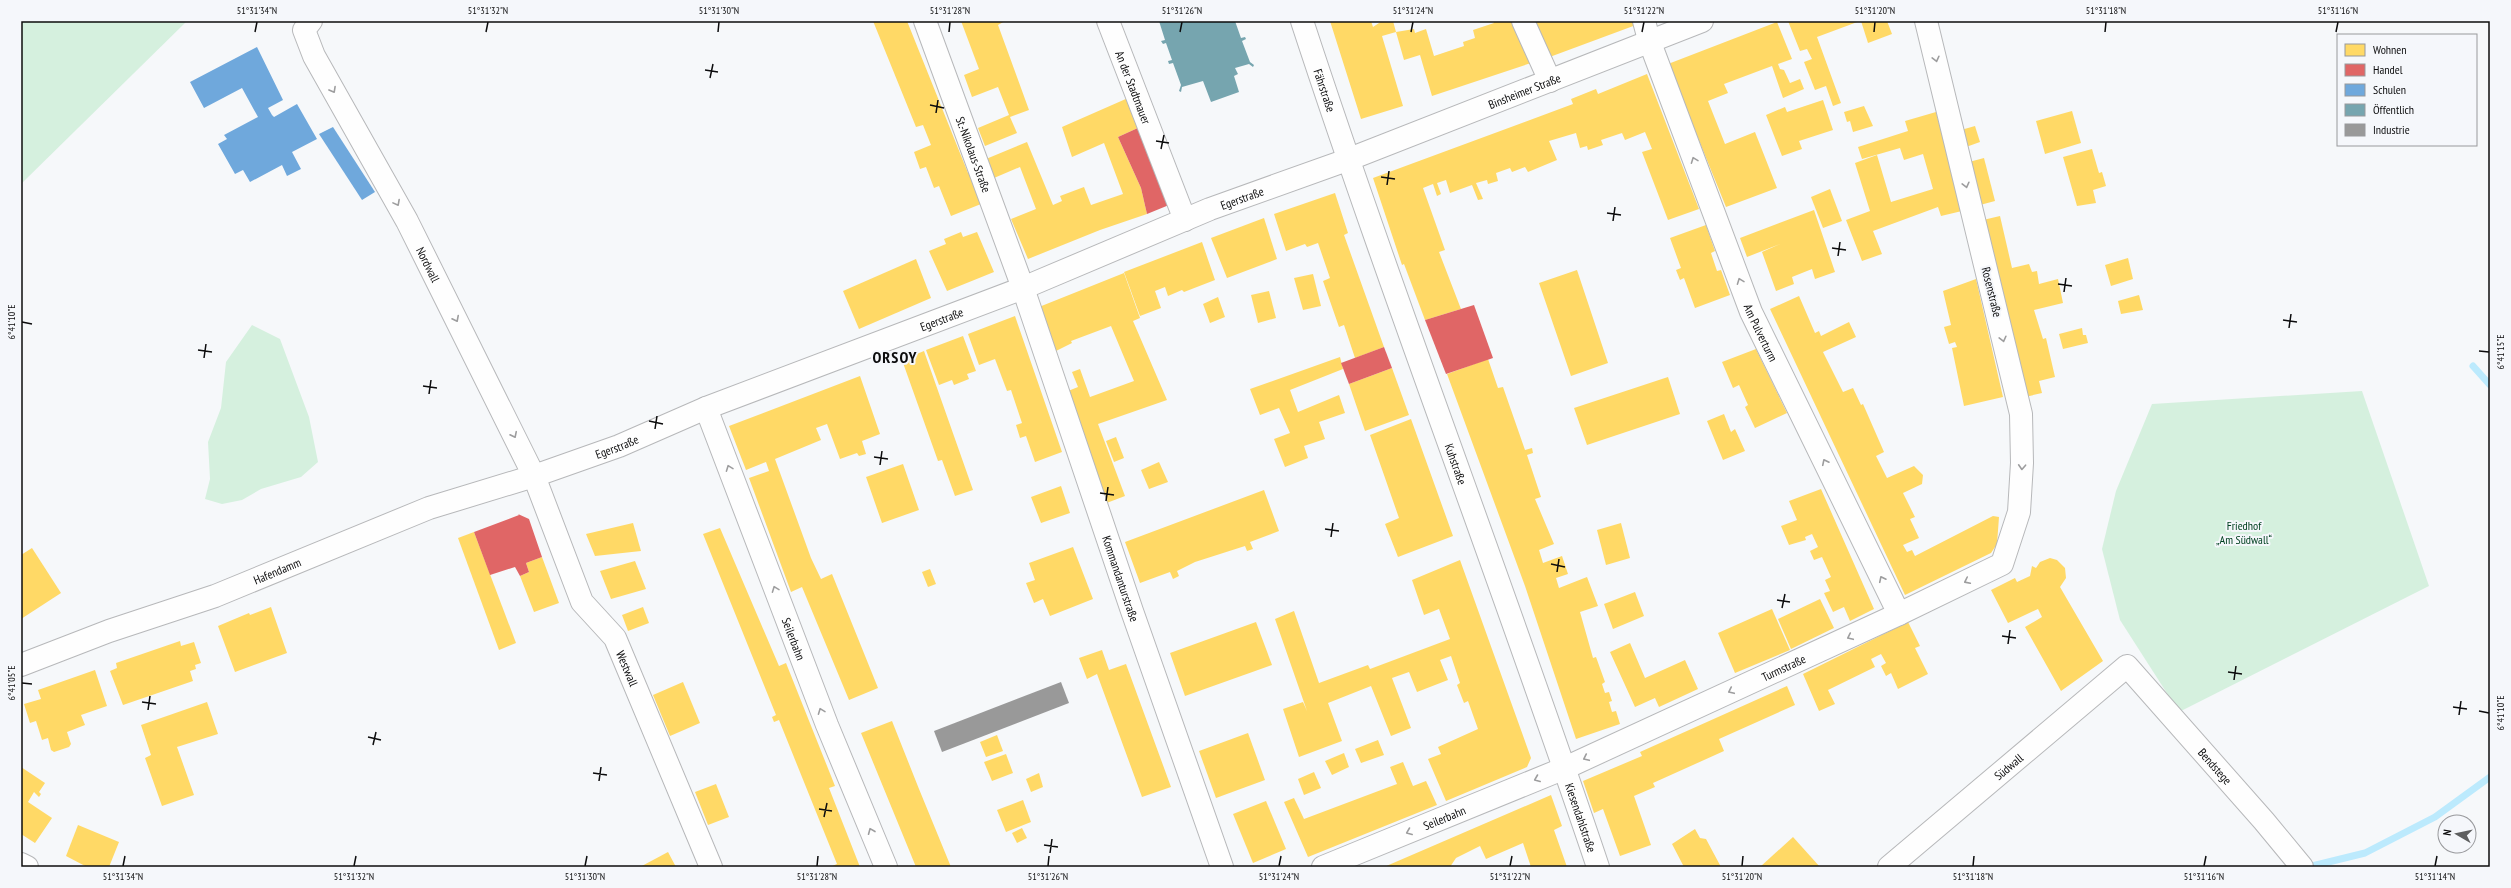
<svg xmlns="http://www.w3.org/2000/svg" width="2511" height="888" font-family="'PT Sans Narrow',sans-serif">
<rect width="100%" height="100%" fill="#f6f8fa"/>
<g fill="#d5f0de">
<polygon points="21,21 187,21 21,184"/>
<polygon points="252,325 280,339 309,417 318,462 301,477 261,489 242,500 222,504 205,499 210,479 208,442 221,408 226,362"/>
<polygon points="2362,391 2429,586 2179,712 2120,620 2102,549 2116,491 2152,404"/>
</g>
<g fill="#ffd966">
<polygon points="873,21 907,21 968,173 973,171 986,202 951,216 939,186 934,188 926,167 920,169 914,152 931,145 923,125 916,127"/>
<polygon points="961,21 1005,21 998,25 1029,110 1010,117 1017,133 985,146 978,128 1009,115 998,87 972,97 964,75 979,69"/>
<polygon points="1330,21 1371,21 1373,27 1382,21 1393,21 1396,32 1382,36 1403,106 1361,119"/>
<polygon points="1493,21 1515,21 1531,63 1432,96 1420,55 1404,60 1396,32 1414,29 1415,33 1426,29 1434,56 1464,46 1463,42 1475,38 1473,30 1494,23"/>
<polygon points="1533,21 1635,21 1636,25 1547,58"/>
<polygon points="1788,21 1860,21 1817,37 1841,103 1833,106 1826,86 1815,90 1804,62 1812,59 1807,49 1800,51"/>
<polygon points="1861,21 1887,21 1892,34 1868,43"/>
<polygon points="1777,22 1792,59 1778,64 1780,69 1784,70 1790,83 1800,79 1804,89 1783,98 1772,66 1724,84 1728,93 1708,101 1725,144 1755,132 1777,188 1726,207 1668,64"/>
<polygon points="1647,74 1699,209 1668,220 1642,152 1652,149 1645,132 1625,140 1622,133 1601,140 1603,145 1588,150 1587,146 1580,148 1576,133 1549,141 1557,160 1528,172 1525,167 1512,172 1510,168 1496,173 1498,181 1488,184 1487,180 1476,183 1483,199 1478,200 1472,185 1450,193 1446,180 1437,183 1441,194 1437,196 1433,184 1423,188 1445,250 1439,252 1461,309 1425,320 1404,264 1402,265 1373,178 1573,104 1571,99 1596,89 1598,94"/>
<polygon points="1128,98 1140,127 1118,137 1141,188 1147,214 1100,230 1028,259 1011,219 1036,209 1020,167 994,178 986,159 1027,142 1053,205 1062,201 1060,196 1084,187 1091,205 1123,194 1104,143 1072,157 1062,127"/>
<polygon points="1823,100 1833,130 1799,141 1802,149 1782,156 1766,115 1785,107 1787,112"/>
<polygon points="1864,106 1873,126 1853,132 1850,121 1847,122 1844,112"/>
<polygon points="2072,111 2081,143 2045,154 2036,121"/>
<polygon points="1936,112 1962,211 1941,216 1938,207 1873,231 1882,254 1862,261 1846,220 1870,211 1855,163 1877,155 1891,202 1933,189 1923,154 1904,160 1900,148 1862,159 1858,147 1908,131 1905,121"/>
<polygon points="1975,126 1980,142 1966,147 1961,130"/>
<polygon points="2092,149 2099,173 2102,172 2106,186 2093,190 2096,203 2077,206 2063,157"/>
<polygon points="1984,158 1995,201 1980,205 1969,162"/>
<polygon points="1830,189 1842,221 1823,228 1811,197"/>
<polygon points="1335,193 1348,233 1344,235 1384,347 1355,358 1344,325 1339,327 1323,281 1330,278 1318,243 1307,247 1305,244 1286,251 1274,214"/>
<polygon points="1814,210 1835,272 1815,279 1812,269 1792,277 1794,284 1776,291 1762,252 1780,244 1747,257 1740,238"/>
<polygon points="2000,216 2012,268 2029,264 2032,272 2037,271 2039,284 2058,279 2063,303 2034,310 2043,339 2046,338 2055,377 2039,381 2042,393 2025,397 1983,220"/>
<polygon points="1264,218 1277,259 1227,278 1211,238"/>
<polygon points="1706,225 1715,251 1711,253 1717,271 1721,270 1730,295 1695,308 1684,278 1680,280 1676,270 1681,268 1670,238"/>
<polygon points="961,232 963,237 977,232 994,272 947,291 929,251 946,244 944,239"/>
<polygon points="1202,242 1215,280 1184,292 1182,290 1168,296 1165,287 1155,291 1161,308 1140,316 1124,272"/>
<polygon points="2128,258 2133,279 2111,286 2105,265"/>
<polygon points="916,259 931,298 859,329 843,291"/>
<polygon points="1577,270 1608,363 1571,376 1539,283"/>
<polygon points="1124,273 1140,318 1133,321 1167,400 1098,424 1125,496 1104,504 1063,393 1078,387 1072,372 1080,369 1090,397 1134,381 1111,326 1071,341 1072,343 1050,354 1034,309"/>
<polygon points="1313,274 1321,306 1303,310 1294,278"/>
<polygon points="1976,279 2003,397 1964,406 1952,348 1957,347 1955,342 1949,344 1944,327 1951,325 1943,291"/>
<polygon points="1269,291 1276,318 1258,323 1251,295"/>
<polygon points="2139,295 2143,310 2121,314 2118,301"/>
<polygon points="1799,296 1815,333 1819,331 1821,336 1849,322 1856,337 1823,352 1843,392 1853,388 1861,405 1863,404 1884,452 1876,456 1887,478 1914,466 1923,475 1922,484 1903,493 1915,517 1910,519 1919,538 1903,545 1907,552 1912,550 1915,556 1993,516 1999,517 1997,544 1991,553 1905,595 1770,309"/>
<polygon points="1218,297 1225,317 1210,323 1203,304"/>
<polygon points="1015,316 1062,452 1035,462 1026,436 1020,438 1016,425 1022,423 1011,390 1007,391 995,359 979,365 968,334"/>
<polygon points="2082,328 2083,335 2086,335 2088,343 2063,349 2059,334"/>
<polygon points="963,336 976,371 967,374 969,379 954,385 952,380 939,385 926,350"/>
<polygon points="1756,349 1787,413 1755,428 1745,407 1748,405 1739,385 1733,388 1722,362"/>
<polygon points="924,351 973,490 955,496 942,460 938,461 902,360"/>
<polygon points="1340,357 1343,369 1290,390 1298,412 1339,395 1345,413 1319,422 1325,439 1304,446 1308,458 1285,467 1274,439 1290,433 1279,408 1260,415 1250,389"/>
<polygon points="1488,359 1498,388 1503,387 1525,450 1532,448 1533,453 1527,455 1541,497 1535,499 1554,544 1539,550 1543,563 1562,556 1568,574 1556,578 1559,588 1587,577 1598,606 1580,612 1593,658 1596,657 1605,682 1602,684 1605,693 1609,692 1612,701 1609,702 1612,712 1616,711 1620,724 1576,739 1525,586 1447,374"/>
<polygon points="1392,368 1409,415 1365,431 1349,384"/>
<polygon points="860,376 880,434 862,441 866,454 859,456 857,453 840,459 827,424 816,428 821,440 775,459 811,558 821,579 832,574 878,688 849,700 802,587 791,592 749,478 769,471 766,462 746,470 729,426"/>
<polygon points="1668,377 1680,414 1587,445 1574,408"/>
<polygon points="1724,414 1731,432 1735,429 1745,451 1723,460 1707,421"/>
<polygon points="1411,419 1453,536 1398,557 1385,524 1399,518 1370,435"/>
<polygon points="1116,437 1124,458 1114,462 1106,441"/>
<polygon points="1159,462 1168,482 1149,489 1141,470"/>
<polygon points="903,464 919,510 882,523 866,477"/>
<polygon points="1061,486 1070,513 1041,523 1031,497"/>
<polygon points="1821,489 1874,609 1850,621 1844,607 1833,612 1824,593 1830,591 1825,580 1831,577 1822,557 1814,560 1810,551 1818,547 1812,534 1805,537 1806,540 1789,545 1781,526 1797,520 1789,501"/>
<polygon points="1264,490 1279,531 1250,542 1253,549 1247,551 1245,546 1195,562 1177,571 1179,576 1173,579 1170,572 1140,583 1125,542"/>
<polygon points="633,523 641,551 595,556 586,534"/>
<polygon points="1621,523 1630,558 1606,565 1597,530"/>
<polygon points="720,528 779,666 786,663 835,786 829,788 860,867 830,867 837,864 779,720 774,722 772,717 776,715 703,534"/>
<polygon points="474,532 516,643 499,650 458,538"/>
<polygon points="1073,547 1093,599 1050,616 1043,599 1034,603 1026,583 1035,580 1029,563"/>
<polygon points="32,548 61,593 21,619 21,555"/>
<polygon points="542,557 559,603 534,612 520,576 529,572 526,563"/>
<polygon points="2050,558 2057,560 2065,568 2066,578 2060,587 2103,661 2061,691 2025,627 2042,617 2038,609 2008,623 1991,590 2015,578 2017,582 2030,576 2032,566 2036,568 2040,562"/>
<polygon points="1460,560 1531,758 1527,767 1446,801 1428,759 1441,754 1438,747 1478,729 1468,701 1464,703 1457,685 1460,683 1451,656 1440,660 1448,680 1417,692 1409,672 1392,678 1411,728 1391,736 1371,686 1328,703 1342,741 1299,757 1283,709 1303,702 1307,711 1275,619 1294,611 1319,683 1368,665 1370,669 1450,639 1439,609 1424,615 1412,580"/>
<polygon points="635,561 646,589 611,599 600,571"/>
<polygon points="930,569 936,584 928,587 922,572"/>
<polygon points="1635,592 1644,616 1613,629 1604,604"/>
<polygon points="1820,599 1834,628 1791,649 1778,619"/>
<polygon points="271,607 287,653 235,672 218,626 249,613 250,615"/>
<polygon points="643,607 649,623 628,631 622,615"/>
<polygon points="1772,609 1790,650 1735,673 1718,633"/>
<polygon points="1256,622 1272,665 1185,696 1170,653"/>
<polygon points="1908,622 1920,646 1915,648 1928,674 1898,689 1891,673 1886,676 1881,666 1886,663 1881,654 1871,659 1875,667 1828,690 1835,704 1819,711 1803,674"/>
<polygon points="180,641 181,646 194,642 201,663 195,665 196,669 190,671 193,681 123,705 110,671 117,668 116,663"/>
<polygon points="1630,643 1645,678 1685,660 1698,689 1659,707 1655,698 1635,707 1610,652"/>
<polygon points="1102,650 1109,670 1126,664 1171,787 1142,797 1097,674 1087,679 1079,658"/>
<polygon points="95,670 107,706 81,715 85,725 67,732 71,744 69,747 54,752 51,750 48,738 42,740 36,721 30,723 24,704 41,699 38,690"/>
<polygon points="683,682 700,723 670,736 653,695"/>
<polygon points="1787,686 1795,705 1719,739 1724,751 1653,783 1655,787 1634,796 1651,845 1620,856 1603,809 1594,813 1583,781 1642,756 1640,752"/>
<polygon points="207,702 218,734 177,747 194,795 162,806 145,758 151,755 141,725"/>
<polygon points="892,721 919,789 951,867 916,867 861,733"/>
<polygon points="1248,733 1265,780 1216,798 1199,751"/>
<polygon points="997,735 1003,751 986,757 980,742"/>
<polygon points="1378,740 1384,755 1361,763 1355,749"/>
<polygon points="1344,753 1349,767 1332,775 1325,761"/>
<polygon points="1006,754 1013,773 992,781 984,762"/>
<polygon points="1403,762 1413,786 1426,781 1437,805 1308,857 1284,802 1294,798 1304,819 1397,784 1390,767"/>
<polygon points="21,767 45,783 39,792 41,794 39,797 34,792 28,802 52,818 35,843 21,834"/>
<polygon points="1314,772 1321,788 1304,795 1298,779"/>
<polygon points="1039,773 1043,787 1031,792 1026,779"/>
<polygon points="716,784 729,817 708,825 695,792"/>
<polygon points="1551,795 1562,826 1554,830 1567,867 1531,867 1523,843 1486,859 1480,846 1456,858 1450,867 1384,867"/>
<polygon points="1023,800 1031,822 1006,832 997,810"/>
<polygon points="1266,801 1286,849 1253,863 1233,814"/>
<polygon points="78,825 119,842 109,867 87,867 66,856"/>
<polygon points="1022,828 1027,838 1017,843 1012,833"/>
<polygon points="1695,829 1700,838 1706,839 1721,867 1684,867 1672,844"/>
<polygon points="1793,837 1820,867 1760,867"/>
<polygon points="668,852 676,867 640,867"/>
</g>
<g fill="#e06666">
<polygon points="1140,127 1169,205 1147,214 1141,188 1118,137"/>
<polygon points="1474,305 1493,358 1446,374 1425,320"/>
<polygon points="1384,347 1392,368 1349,384 1341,363"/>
<polygon points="518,514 529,519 542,557 526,563 529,572 520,576 515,567 490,575 474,532 519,515"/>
</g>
<g fill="#6fa8dc">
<polygon points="257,47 283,100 268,108 272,115 274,117 297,104 317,139 292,152 301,169 287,176 282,165 250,182 243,170 235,174 218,144 227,139 224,135 258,117 242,88 204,108 190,82"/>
<polygon points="333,127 375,192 362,200 319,134"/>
</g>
<polygon fill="#76a5af" points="1159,21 1235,21 1241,38 1245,37 1246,39 1242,41 1250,62 1254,65 1253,67 1249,64 1235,68 1238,74 1234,76 1239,92 1211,102 1203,81 1182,87 1181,92 1179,91 1181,85 1173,63 1169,64 1168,61 1172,60 1166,43 1163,44 1161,41 1165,40"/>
<polygon fill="#999" points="1061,682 1069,703 942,752 934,731"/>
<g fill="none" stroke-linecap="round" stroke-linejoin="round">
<g stroke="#bceafd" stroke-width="7">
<polyline points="2473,366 2490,385"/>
<polyline points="2308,867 2365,853 2435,817 2490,777"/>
</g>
<defs>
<g id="street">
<path id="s1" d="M311,21L304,30L314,56L407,221L534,476L582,602L615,638L711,867"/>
<path id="s2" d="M925,21L1023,288L1132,611L1222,867"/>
<path id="s3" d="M1108,21L1185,220"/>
<polyline points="1523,21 1550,81"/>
<path id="s4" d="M1644,21L1649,40L1751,312L1899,614"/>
<path id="s5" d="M706,408L827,725L886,867"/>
<polyline points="21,864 27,867"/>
<path id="s6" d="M1323,867L1565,768L1899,614L2002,564L2019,512L2022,463L2021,414L1926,21"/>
<path id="s7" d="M1889,867L2127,666L2264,821L2302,867"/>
</g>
<g id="secondary">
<path id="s8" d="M1302,21C1395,305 1503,584 1598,867"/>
<path id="s9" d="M21,665L109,631L215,596L429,508L534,476L619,446L706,408L1023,288L1210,209L1347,160L1702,21"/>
</g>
</defs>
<use href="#street" stroke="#b7b8ba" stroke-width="24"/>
<use href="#secondary" stroke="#b7b8ba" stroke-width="24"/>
<use href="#street" stroke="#fefefe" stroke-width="22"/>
<use href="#secondary" stroke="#fefefe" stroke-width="22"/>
</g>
<defs><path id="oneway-chevron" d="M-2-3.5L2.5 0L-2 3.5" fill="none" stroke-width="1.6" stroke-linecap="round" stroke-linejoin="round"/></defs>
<g stroke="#9d9d9e">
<use href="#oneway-chevron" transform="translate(1936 59) rotate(76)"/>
<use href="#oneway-chevron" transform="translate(333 90) rotate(61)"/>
<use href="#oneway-chevron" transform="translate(1694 160) rotate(-111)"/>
<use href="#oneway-chevron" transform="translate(1966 185) rotate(76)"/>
<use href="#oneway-chevron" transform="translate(397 203) rotate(62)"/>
<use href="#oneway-chevron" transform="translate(1740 281) rotate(-111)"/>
<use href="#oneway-chevron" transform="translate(456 319) rotate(63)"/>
<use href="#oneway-chevron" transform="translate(2003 339) rotate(76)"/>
<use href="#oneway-chevron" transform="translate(514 435) rotate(64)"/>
<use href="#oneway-chevron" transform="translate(1825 462) rotate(-116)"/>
<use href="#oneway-chevron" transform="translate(2022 467) rotate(93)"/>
<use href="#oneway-chevron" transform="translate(729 468) rotate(-111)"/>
<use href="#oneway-chevron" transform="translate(1882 579) rotate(-116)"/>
<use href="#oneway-chevron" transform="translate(1967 581) rotate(154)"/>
<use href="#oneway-chevron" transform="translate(775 589) rotate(-111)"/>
<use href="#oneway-chevron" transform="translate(1850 637) rotate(155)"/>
<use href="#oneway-chevron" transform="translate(1731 691) rotate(155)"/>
<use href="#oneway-chevron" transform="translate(821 711) rotate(-111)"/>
<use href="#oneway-chevron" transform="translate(1586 758) rotate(155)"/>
<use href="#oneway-chevron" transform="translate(1537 779) rotate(158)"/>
<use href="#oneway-chevron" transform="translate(871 831) rotate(-112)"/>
<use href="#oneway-chevron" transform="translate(1409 832) rotate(158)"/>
</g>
<path fill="none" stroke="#0c0c0d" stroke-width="1.5" d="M255,32L257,22M486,32L488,22M718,32L719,22M949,32L950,22M1180,32L1182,22M1411,32L1413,22M1642,32L1644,22M1874,32L1875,22M2105,32L2106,22M2336,32L2338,22M705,70L718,72M710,78L713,64M930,105L944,108M936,113L938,100M1156,141L1169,143M1161,149L1164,135M1381,177L1395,179M1387,185L1389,171M1607,213L1621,215M1613,221L1615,207M1832,248L1846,250M1838,256L1840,242M2058,284L2072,286M2064,292L2066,278M2283,320L2297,322M22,322L32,324M2289,328L2291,314M198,350L212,352M2479,351L2489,352M204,358L206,344M423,386L437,388M429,394L431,380M649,421L663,424M655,429L657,416M874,457L888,459M880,465L882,451M1100,493L1114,495M1106,501L1108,487M1325,529L1339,531M1331,537L1333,523M1551,564L1565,567M1557,572L1559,559M1777,600L1790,602M1782,608L1785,594M2002,636L2016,638M2008,644L2010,630M2228,672L2242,674M2234,680L2236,666M22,683L32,684M142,702L156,704M2453,707L2467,709M148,710L150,696M2479,711L2489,713M2459,715L2461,701M368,737L381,740M373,745L376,732M593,773L607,775M599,781L601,767M819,809L832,811M824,817L827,803M1044,845L1058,847M1050,853L1052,839M123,866L125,856M354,866L356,856M585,866L587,856M817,866L818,856M1048,866L1049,856M1279,866L1281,856M1510,866L1512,856M1742,866L1743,856M1973,866L1974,856M2204,866L2206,856M2435,866L2437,856"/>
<g text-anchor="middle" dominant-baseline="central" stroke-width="4" stroke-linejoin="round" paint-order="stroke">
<g font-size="12" fill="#0c0c0d" stroke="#f5f7fb">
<text stroke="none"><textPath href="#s3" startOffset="71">An der Stadtmauer</textPath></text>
<text stroke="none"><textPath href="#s8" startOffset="73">Fährstraße</textPath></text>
<text stroke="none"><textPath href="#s9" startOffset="1610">Binsheimer Straße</textPath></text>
<text stroke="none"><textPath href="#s2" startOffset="142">St.-Nikolaus-Straße</textPath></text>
<text stroke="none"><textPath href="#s9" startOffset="1308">Egerstraße</textPath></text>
<text stroke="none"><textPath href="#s1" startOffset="277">Nordwall</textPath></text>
<text transform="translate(1992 292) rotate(76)">Rosenstraße</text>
<text stroke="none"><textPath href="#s9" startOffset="984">Egerstraße</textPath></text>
<text stroke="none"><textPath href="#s4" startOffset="333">Am Pulverturm</textPath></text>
<text stroke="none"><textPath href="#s9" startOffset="635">Egerstraße</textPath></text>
<text stroke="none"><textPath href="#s8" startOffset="469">Kuhstraße</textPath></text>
<text stroke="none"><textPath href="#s9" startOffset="273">Hafendamm</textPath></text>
<text stroke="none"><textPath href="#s2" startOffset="591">Kommandanturstraße</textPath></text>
<text stroke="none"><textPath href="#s5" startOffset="247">Seilerbahn</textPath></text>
<text stroke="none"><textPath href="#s6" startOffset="502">Turmstraße</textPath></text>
<text stroke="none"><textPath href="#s1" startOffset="730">Westwall</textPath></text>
<text stroke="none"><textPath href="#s7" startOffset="156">Südwall</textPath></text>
<text stroke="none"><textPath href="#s7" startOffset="445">Bendstege</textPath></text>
<text stroke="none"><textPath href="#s6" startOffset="131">Seilerbahn</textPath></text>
<text stroke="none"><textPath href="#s8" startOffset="844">Kiesendahlstraße</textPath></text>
</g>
<g font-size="12" fill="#004120" stroke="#f5f7fb">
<text x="2244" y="525">Friedhof<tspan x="2244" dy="14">„Am Südwall“</tspan></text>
</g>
<g font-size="16" font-weight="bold" letter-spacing="1" fill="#0c0c0d" stroke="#f5f7fb">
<text x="895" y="357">ORSOY</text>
</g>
</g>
<rect width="2511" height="888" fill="none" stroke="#f5f7fb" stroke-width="44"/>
<rect x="2337" y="34" width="140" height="112" fill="#f5f7fb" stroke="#98999c"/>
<rect x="2345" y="44" width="20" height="12" fill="#ffd966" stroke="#98999c"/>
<text x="2373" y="54" font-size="12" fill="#0c0c0d">Wohnen</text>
<rect x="2345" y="64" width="20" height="12" fill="#e06666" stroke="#98999c"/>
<text x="2373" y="74" font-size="12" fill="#0c0c0d">Handel</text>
<rect x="2345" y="84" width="20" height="12" fill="#6fa8dc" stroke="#98999c"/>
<text x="2373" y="94" font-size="12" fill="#0c0c0d">Schulen</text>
<rect x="2345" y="104" width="20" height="12" fill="#76a5af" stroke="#98999c"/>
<text x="2373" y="114" font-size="12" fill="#0c0c0d">Öffentlich</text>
<rect x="2345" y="124" width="20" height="12" fill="#999999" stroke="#98999c"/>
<text x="2373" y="134" font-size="12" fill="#0c0c0d">Industrie</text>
<g transform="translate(2457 834) rotate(279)"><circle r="19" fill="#f5f7fb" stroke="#98999c"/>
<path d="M0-3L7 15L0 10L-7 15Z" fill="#5e5f60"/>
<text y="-6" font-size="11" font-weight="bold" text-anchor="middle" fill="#0c0c0d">N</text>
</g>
<rect x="22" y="22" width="2467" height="844" fill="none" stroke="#0c0c0d" stroke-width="1.5"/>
<g font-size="10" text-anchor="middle" fill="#0c0c0d">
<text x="257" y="14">51°31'34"N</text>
<text x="488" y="14">51°31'32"N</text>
<text x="719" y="14">51°31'30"N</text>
<text x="950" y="14">51°31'28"N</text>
<text x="1182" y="14">51°31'26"N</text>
<text x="1413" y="14">51°31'24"N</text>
<text x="1644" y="14">51°31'22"N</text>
<text x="1875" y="14">51°31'20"N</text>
<text x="2106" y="14">51°31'18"N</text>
<text x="2338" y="14">51°31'16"N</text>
<text transform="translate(11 322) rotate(-90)" y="4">6°41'10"E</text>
<text transform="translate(2500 352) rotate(-90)" y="4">6°41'15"E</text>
<text transform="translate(11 683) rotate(-90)" y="4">6°41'05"E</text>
<text transform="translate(2500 713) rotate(-90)" y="4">6°41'10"E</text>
<text x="123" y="880">51°31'34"N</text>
<text x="354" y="880">51°31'32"N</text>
<text x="585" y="880">51°31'30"N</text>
<text x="817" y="880">51°31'28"N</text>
<text x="1048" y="880">51°31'26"N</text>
<text x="1279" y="880">51°31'24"N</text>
<text x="1510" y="880">51°31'22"N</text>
<text x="1742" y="880">51°31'20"N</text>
<text x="1973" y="880">51°31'18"N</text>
<text x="2204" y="880">51°31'16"N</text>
<text x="2435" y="880">51°31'14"N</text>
</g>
</svg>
